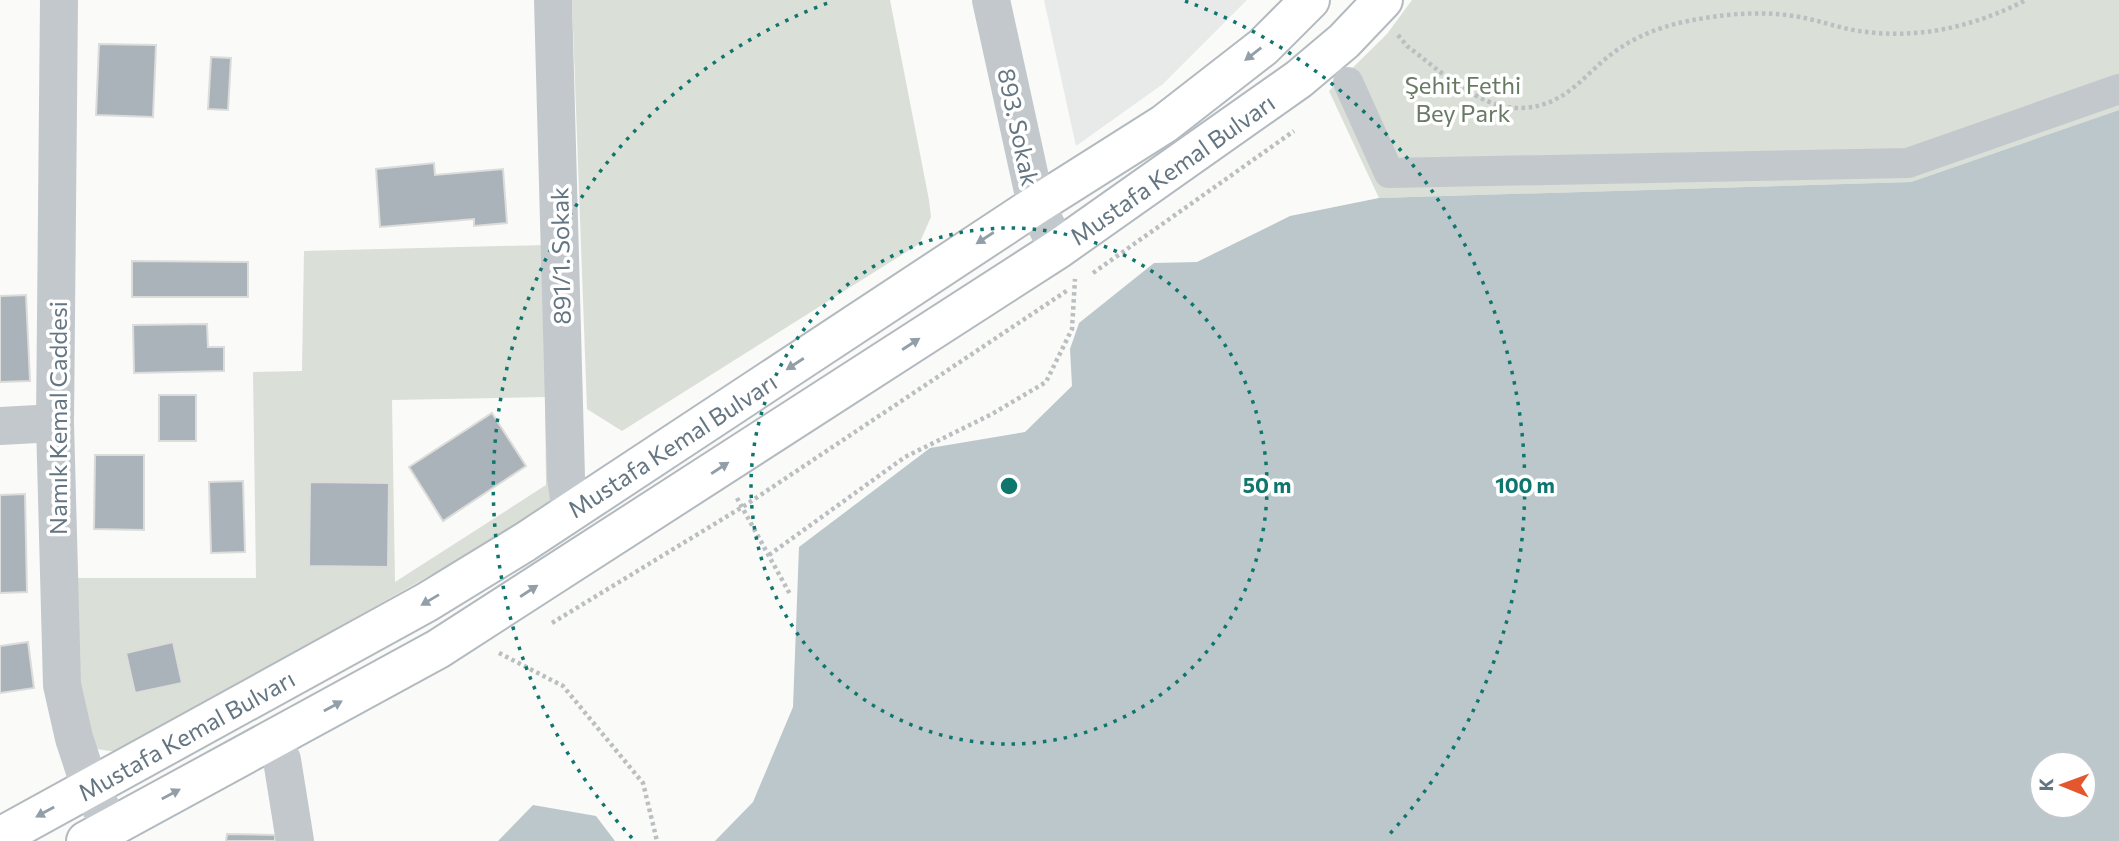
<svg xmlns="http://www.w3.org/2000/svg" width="2119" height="841" font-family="Commissioner,sans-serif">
<rect width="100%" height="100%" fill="#fafaf8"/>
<polygon fill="#e8e9e9" points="1044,0 1247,0 1163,84 1076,146"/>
<g fill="#dadfd7" fill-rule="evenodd">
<polygon points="572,0 890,0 929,200 931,217 919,244 622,431 587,409"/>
<polygon points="1412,0 2119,0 2119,110 1911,182 1379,198 1329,91 1387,34"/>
<path d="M545,245L551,507L117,752L97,749L83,729L74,578H256L253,372L302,371L304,251ZM545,397L546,485L395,582L392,400Z"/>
</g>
<g fill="#bbc7cb" fill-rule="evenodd">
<path d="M2119,110V841H715L753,802L793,707L799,547L930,448L1025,432L1072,386L1070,349L1079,323L1154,263L1197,262L1290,216L1379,198L1911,182ZM2084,764V806H2042V764Z"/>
<polygon points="533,805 596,816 615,841 498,841"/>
</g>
<g fill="#aab3b9" stroke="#dcdcda" stroke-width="2">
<polygon points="99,44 156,45 153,117 96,115"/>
<polygon points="211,57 231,58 228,110 208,109"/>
<polygon points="434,163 435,175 503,169 507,223 474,226 474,219 380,227 376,169"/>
<polygon points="132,261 248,262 248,297 132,297"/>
<polygon points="26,295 30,381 0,382 0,296"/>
<polygon points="207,324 208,347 224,347 224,371 134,373 133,325"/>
<rect x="159" y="395" width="37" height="46"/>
<polygon points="492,413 526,466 443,521 409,467"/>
<polygon points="95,455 144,455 144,530 94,529"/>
<polygon points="243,481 245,552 211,553 209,482"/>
<polygon points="310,482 389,483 388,567 309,566"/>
<polygon points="25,494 27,592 0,593 0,495"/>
<polygon points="28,642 34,688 0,693 0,646"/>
<polygon points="173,642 182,683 135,693 126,653"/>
<polygon points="227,834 275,835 275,841 226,841"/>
</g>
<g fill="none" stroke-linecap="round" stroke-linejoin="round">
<defs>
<g id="secondary">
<polyline points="0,837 427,602 525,542 1036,205 1164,124 1263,47 1310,0"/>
<polyline points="86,841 438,649 1058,249 1299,79 1344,41 1383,0"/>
</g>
</defs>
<use href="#secondary" stroke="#b3babf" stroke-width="42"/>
<g stroke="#bbbfc2" stroke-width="4.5" stroke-dasharray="3.5 3.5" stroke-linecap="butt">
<path d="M1398,35L1407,46C1438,69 1480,110 1522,108C1569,106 1585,71 1620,48C1642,33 1672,23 1699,19C1733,13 1766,11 1800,17C1822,21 1844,30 1867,32C1922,39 1978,25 2026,0"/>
<polyline points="1093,273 1294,131"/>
<polyline points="737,498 791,596"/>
<polyline points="769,555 905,457 992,414 1046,382 1072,329 1075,279"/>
<polyline points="552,623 744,506 1068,290"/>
<polyline points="499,653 563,686 643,783 657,841"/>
</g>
<polyline stroke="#c3c8cc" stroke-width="30" points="1348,82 1389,173 1908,163 2119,89"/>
<g stroke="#c3c8cc" stroke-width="38">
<polyline points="553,0 566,478 571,511"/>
<polyline points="991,0 1036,205 1058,249"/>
<polyline points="0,426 55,423"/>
<polyline points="273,739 282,760 295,841"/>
</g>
<polyline stroke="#c3c8cc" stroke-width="38" points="59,0 55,423 62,685 74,738 90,787 111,827"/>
<use href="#secondary" stroke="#fff" stroke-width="38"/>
</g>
<defs><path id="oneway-solid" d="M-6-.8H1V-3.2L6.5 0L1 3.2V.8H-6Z" transform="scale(1.75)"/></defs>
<g fill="#939fa8">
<use href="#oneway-solid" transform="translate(1253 54) rotate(142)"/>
<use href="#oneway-solid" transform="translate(985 238) rotate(147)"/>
<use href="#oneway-solid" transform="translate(911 344) rotate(-33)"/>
<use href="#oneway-solid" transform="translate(795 364) rotate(147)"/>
<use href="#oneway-solid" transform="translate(720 468) rotate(-33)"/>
<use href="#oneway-solid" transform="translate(529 591) rotate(-33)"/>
<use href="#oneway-solid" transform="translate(430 600) rotate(149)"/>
<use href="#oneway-solid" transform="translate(333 706) rotate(-29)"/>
<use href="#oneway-solid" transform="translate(171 794) rotate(-28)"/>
<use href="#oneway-solid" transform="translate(45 812) rotate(151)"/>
</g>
<g fill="none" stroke="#0f766e" stroke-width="3.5" stroke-dasharray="3.5 7">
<circle cx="1009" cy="486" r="258"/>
<path d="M632 838A516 516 0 0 1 833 1M1185 1A516 516 0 0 1 1386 838"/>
</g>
<g text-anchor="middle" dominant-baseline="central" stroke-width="7" stroke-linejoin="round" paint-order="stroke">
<g font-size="24" fill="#687a64" stroke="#fff">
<text x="1463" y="84">Şehit Fethi<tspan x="1463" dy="28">Bey Park</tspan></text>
</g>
<g font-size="24" fill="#657683" stroke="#fff">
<text transform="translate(1019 127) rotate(78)">893. Sokak</text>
<text transform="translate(1172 169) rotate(-35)">Mustafa Kemal Bulvarı</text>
<text transform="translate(560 256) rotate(-91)">891/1. Sokak</text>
<text transform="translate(57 418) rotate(-90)">Namık Kemal Caddesi</text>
<text transform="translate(672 445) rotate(-33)">Mustafa Kemal Bulvarı</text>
<text transform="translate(186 735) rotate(-29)">Mustafa Kemal Bulvarı</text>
</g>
</g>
<circle cx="1009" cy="486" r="10" fill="#0f766e" stroke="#fff" stroke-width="3.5"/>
<g font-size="21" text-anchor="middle" font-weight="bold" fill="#0f766e" stroke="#fff" stroke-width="7" stroke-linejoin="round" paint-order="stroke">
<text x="1267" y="493">50 m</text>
<text x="1525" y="493">100 m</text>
</g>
<g transform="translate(2063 785) rotate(271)"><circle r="33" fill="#ffffff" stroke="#c1c8cd" stroke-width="2"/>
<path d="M0-5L12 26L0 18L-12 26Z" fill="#e4572e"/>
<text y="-10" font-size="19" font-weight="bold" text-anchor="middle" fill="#657683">K</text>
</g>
</svg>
